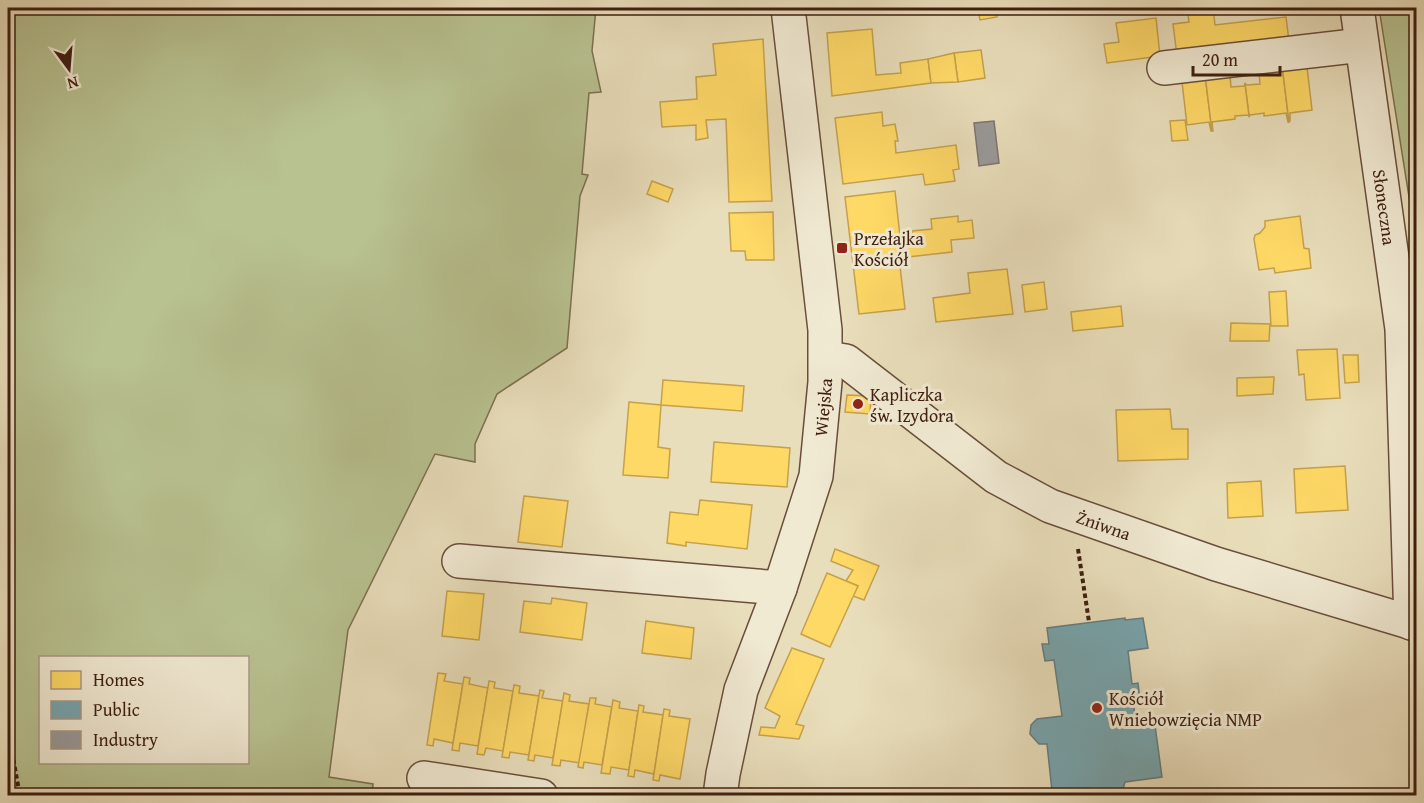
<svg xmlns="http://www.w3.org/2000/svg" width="1424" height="803" font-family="'Gentium Book Plus',serif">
<rect width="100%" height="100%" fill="#e9debb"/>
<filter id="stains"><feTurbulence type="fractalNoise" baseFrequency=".00333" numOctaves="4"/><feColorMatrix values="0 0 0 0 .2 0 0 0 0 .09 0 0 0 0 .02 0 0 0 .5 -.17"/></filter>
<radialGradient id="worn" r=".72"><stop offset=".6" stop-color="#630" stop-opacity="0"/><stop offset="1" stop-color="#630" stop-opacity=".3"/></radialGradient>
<g fill="#b8c190" stroke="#7c7050" stroke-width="1.5" fill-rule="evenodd">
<path d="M8,8H596L592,51L601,92L589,93L582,174L588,175L580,196L567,348L497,394L475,444V462L435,454L348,630L329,777L373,784L372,795H8ZM40,658H248V762H40Z"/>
<polygon points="1379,8 1416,8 1416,241"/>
</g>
<g fill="#ffd966" stroke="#c5a14c" stroke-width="1.5">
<polygon points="958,8 996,8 997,17 980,20 978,10 959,14"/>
<polygon points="1187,8 1213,8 1215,25 1286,17 1289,41 1177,56 1173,24 1189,22"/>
<polygon points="1156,18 1160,56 1107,63 1104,44 1119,42 1116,23"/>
<polygon points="872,29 876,75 901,73 900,63 928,59 931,83 832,96 827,33"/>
<polygon points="763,39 772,201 729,202 726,119 706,120 708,138 696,140 696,125 662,127 660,102 697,99 696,77 716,75 713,44"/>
<polygon points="981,50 985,78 958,82 954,53"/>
<polygon points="954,53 958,82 931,83 928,59"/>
<polygon points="1282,65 1289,122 1288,122 1286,113 1264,116 1264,113 1250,115 1249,116 1245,84 1247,85 1260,84 1259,72"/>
<polygon points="1282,65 1307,67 1312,110 1290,113 1290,121 1289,122"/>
<polygon points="1205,75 1212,131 1211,131 1209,122 1187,125 1182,82"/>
<polygon points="1205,75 1230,76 1231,87 1244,86 1245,84 1249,116 1248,115 1235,116 1235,119 1212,122 1213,131 1212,131"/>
<polygon points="882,112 883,126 895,124 898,141 895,141 896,153 956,145 959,169 953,170 955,181 925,185 923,174 843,184 835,118"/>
<polygon points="1185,120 1188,140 1172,141 1170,121"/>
<polygon points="652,181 673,189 668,202 647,194"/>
<polygon points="895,191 901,245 913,243 912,231 932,229 931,219 958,216 958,222 972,220 974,238 951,240 952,252 899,258 905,309 859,314 845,197"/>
<polygon points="773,212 774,260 746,260 745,251 731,251 729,213"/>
<polygon points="1300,216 1304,248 1309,249 1311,268 1275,273 1274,268 1259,270 1254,239 1255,235 1260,233 1265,227 1265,221"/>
<polygon points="1007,269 1013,314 936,322 933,298 970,293 968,273"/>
<polygon points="1044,282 1047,309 1025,312 1022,285"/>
<polygon points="1286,291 1288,326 1271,326 1269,292"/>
<polygon points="1121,306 1123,326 1073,331 1071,312"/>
<polygon points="1231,323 1270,324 1269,341 1230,341"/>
<polygon points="1337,349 1340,398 1306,400 1304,374 1299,375 1297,350"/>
<polygon points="1343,355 1358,355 1359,382 1345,383"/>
<polygon points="1274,377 1273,394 1237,396 1237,378"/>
<polygon points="663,380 744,386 742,411 661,405"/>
<polygon points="847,395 871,396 870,414 845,412"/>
<polygon points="629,402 661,405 658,447 670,449 668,478 623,475"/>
<polygon points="1170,409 1172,429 1188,429 1188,459 1118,461 1116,410"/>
<polygon points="714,442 790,448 787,487 711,482"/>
<polygon points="1345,466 1348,510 1296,513 1294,469"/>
<polygon points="1261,481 1263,516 1228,518 1227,483"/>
<polygon points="524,496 568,501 562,547 518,542"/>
<polygon points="700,500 752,505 747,549 686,542 686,546 667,543 670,512 698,515"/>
<polygon points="835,549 879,566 864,600 853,596 858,586 846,581 853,570 831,561"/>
<polygon points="827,573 858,586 830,647 801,634"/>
<polygon points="447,591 484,594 479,640 442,636"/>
<polygon points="552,598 587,603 582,640 520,632 524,601 551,604"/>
<polygon points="646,621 694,628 691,659 642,653"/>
<polygon points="792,648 824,659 796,724 804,726 799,739 759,735 761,727 775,728 780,716 765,708"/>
<polygon points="438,673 446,674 444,681 463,684 453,743 434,739 433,746 427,745"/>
<polygon points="464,677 470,678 469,684 488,688 478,746 460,743 459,751 452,750"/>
<polygon points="489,681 495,682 494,688 513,691 503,751 486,748 484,755 477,754"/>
<polygon points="514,685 520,686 519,693 539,696 529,755 510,752 509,758 502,757"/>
<polygon points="540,690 544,691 542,698 563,701 553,758 535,755 534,761 528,760"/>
<polygon points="564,693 570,695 569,701 589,704 580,763 561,760 560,766 552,765"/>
<polygon points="590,698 596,698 595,704 612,707 602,765 584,762 583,768 578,767"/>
<polygon points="613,700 620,702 619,708 638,711 629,770 611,767 610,774 601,773"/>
<polygon points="639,705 644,706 643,712 663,715 654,774 635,770 634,777 628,776"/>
<polygon points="664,709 670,710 669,716 690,719 680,779 660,775 659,781 653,780"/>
<polygon points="749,788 788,794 788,796 748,796"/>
</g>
<polygon fill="#76a5af" stroke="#667c7f" stroke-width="1.5" points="1125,618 1125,620 1143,618 1148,648 1128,651 1132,684 1138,683 1140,700 1133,701 1137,728 1155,725 1162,777 1125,782 1121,796 1094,796 1088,788 1052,791 1047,744 1039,744 1030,734 1031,725 1037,719 1062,716 1054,660 1045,661 1042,644 1049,644 1047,628"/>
<polygon fill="#999" stroke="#7e7470" stroke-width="1.5" points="994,121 999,163 979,166 974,123"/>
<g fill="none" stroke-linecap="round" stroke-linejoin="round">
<defs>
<g id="minor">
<path id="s1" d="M1357,8L1402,329L1411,623"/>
<polyline points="1164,68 1362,45"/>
<path id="s2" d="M826,358L846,361L996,477L1050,506L1216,564L1416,624"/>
<polyline points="459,561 780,588"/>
<polyline points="424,778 541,796"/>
<path id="s3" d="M720,796L723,774L741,690L780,588L816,476L825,382V330L788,8"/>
</g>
</defs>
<use href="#minor" stroke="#6a4e3b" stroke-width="36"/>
<g stroke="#3f1e10" stroke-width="4" stroke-dasharray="4.5 3" stroke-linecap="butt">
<polyline points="1078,549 1089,622"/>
<polyline points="8,730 20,796"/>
</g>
<use href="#minor" stroke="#f1ead3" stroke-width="33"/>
</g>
<g fill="#8f2418" stroke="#f1ead3" stroke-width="2">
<rect x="836" y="242" width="12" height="12" rx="3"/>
<circle cx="858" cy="404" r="6"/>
<circle cx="1097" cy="708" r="6"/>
</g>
<g text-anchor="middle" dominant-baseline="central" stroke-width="6" stroke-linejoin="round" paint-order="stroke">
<g font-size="18" fill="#3f1e10" stroke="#f1ead3">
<text stroke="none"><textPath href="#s1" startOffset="201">Słoneczna</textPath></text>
<text stroke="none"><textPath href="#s3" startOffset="404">Wiejska</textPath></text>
<text stroke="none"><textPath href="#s2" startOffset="328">Żniwna</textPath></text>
</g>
<g font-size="18" fill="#3f1e10" stroke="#f1ead3" text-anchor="start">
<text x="854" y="238">Przełajka<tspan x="854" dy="21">Kościół</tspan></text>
<text x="870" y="394">Kapliczka<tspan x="870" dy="21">św. Izydora</tspan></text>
<text x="1109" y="698">Kościół<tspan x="1109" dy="21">Wniebowzięcia NMP</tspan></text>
</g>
</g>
<rect width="1424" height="803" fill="none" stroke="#e9debb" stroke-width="30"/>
<rect x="9" y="9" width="1406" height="785" fill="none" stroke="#3f1e10" stroke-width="3"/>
<rect x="15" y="15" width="1394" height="773" fill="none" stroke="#3f1e10" stroke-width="1.5"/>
<rect x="39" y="656" width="210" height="108" fill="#f1ead3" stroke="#aa9885" stroke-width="1.5"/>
<rect x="51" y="671" width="30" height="18" fill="#ffd966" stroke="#aa9885" stroke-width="1.5"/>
<text x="93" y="686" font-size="18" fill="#3f1e10">Homes</text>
<rect x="51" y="701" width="30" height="18" fill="#76a5af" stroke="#aa9885" stroke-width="1.5"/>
<text x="93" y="716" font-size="18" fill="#3f1e10">Public</text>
<rect x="51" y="731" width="30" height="18" fill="#999999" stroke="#aa9885" stroke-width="1.5"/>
<text x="93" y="746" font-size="18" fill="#3f1e10">Industry</text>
<g transform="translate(69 69) rotate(164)" stroke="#f1ead3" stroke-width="4.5" paint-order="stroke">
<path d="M0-4.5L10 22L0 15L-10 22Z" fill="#3f1e10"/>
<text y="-9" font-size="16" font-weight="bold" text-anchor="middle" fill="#3f1e10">N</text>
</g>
<path d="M1193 66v9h87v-9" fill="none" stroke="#3f1e10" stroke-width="3"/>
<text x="1202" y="66" font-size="18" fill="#3f1e10" stroke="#f1ead3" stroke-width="4.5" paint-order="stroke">20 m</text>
<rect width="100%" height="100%" filter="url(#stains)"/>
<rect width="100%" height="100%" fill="url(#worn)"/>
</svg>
